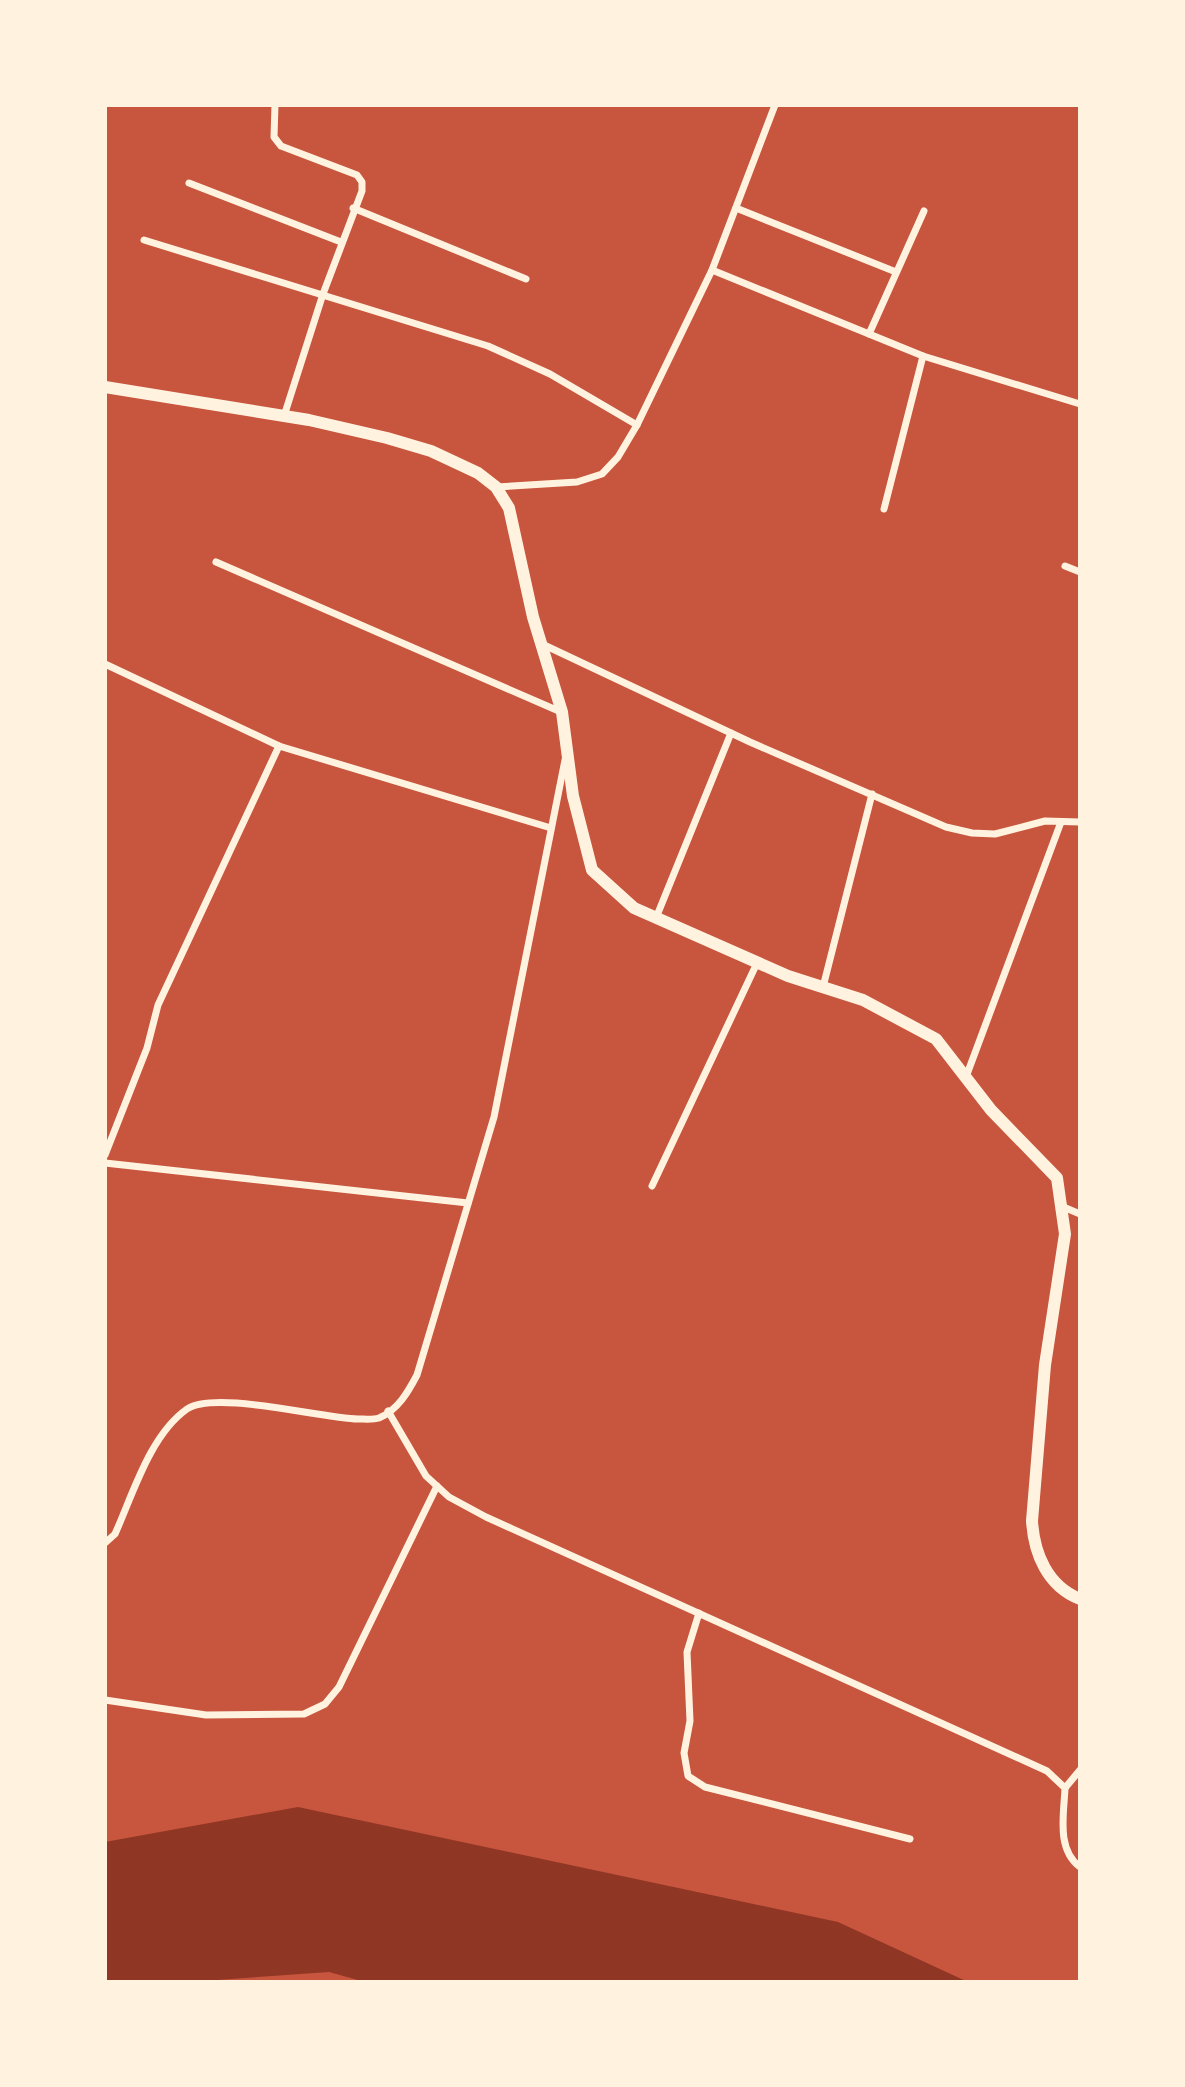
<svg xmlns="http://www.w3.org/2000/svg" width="1185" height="2087" font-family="'Alegreya Sans',sans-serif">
<rect width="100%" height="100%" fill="#c8553d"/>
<polygon fill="#8f3625" points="298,1807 838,1922 968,1982 365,1982 329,1972 189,1982 105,1982 105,1842"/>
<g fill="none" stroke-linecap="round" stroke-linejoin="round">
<g stroke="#fff3e0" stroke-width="7">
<polyline points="275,105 274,137 281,146 357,175 362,182 362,191 323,294 284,416"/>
<polyline points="189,183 341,242"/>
<polyline points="353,208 526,279"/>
<polyline points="736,208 896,272"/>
<polyline points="144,240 488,346 550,374 637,425"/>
<polyline points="712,270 923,356 1080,404"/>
<polyline points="869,334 924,211"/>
<polyline points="496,487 577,482 602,474 618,457 637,425 712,270 775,105"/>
<polyline points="884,509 923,356"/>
<polyline points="216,562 561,712"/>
<polyline points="1065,566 1080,572"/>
<polyline points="542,644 750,742 946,827 972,833 995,834 1045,821 1080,822"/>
<polyline points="105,664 279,746 551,828"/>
<polyline points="656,918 731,733"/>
<polyline points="823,987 872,794"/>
<polyline points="966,1077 1061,822"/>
<polyline points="105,1155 147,1048 158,1005 279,746"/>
<polyline points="105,1163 468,1203"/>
<polyline points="652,1186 757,963"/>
<polyline points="1061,1206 1080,1214"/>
<path d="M388,1411L426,1476L449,1497L486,1517L1047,1771L1065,1788C1064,1814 1056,1849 1080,1867"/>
<path d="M105,1543L115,1534C133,1494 150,1435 187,1409C215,1390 320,1418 358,1419C364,1419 373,1420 379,1418C398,1410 408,1392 417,1375L494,1117L565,760"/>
<polyline points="699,1613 687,1652 690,1721 684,1753 688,1776 705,1787 910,1839"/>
<polyline points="105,1700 206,1715 304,1714 325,1704 339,1687 437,1486"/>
<polyline points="1065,1788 1080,1770"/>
</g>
<path stroke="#fff3e0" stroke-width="12" d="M105,387L309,420L387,438L431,451L478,473L496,487L509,508L533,617L562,712L573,796L592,870L634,908L788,976L863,1000L936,1039L991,1110L1057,1178L1065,1234L1045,1365L1032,1521C1034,1553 1047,1586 1080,1599"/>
</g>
<rect width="1185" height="2087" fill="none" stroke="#fff3e0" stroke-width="214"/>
</svg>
